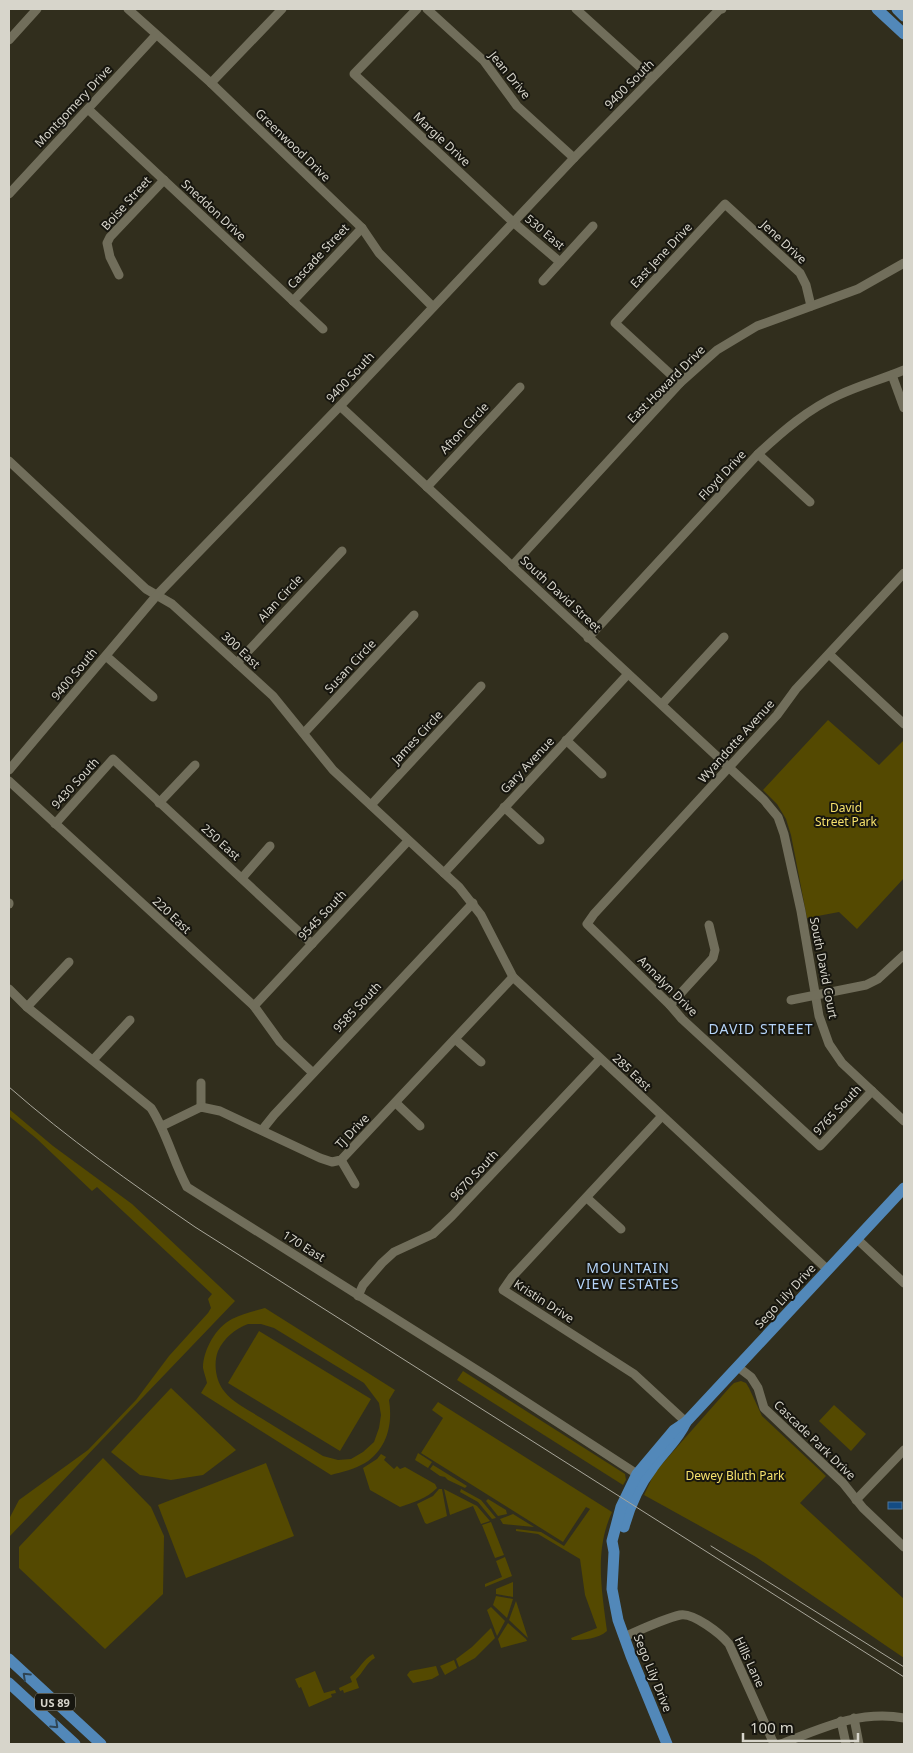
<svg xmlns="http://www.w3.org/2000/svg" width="913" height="1753" font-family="'Noto Sans',sans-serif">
<rect width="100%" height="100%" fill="#312e1d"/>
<g fill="#544901" fill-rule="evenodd">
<polygon points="828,720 879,765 904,740 904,878 857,929 839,912 807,918 791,835 786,819 777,804 763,790"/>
<polygon points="9,1109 53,1146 132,1204 235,1301 9,1537 9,1519 19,1500 88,1450 136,1400 169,1356 208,1313 211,1308 208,1299 212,1294 97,1187 92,1191 37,1139 9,1116"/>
<path d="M265,1308L395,1390L389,1400C393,1424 387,1449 365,1463C355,1469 342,1472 331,1475L201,1393L207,1383C206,1378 204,1373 203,1368C203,1350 216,1327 232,1319C242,1314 254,1311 265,1308ZM248,1324H261L274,1328L364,1383L379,1403L381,1415L379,1428L374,1442L363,1452L351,1459L338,1460L323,1456C303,1444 282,1431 261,1418C249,1410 233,1403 224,1391C216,1381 213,1364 218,1351C224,1338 235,1329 248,1324Z"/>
<polygon points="259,1331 371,1399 340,1451 228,1383"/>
<polygon points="463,1371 625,1474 626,1480 623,1485 457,1380"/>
<polygon points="741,1381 746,1383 749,1388 762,1416 826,1476 800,1503 904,1599 904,1658 756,1557 644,1495 655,1472 730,1387 734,1383"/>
<polygon points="171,1388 236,1450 203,1475 171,1480 140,1475 111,1452"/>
<path d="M438,1402L612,1512C594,1551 602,1591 607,1631C598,1639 584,1640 572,1640L571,1638L597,1628L585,1595L580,1559L538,1534L516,1531V1529L541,1532L564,1546L590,1509L586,1507L563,1542L421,1453L443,1418L432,1410Z"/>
<polygon points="834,1405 866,1434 851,1451 819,1421"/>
<polygon points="418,1453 432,1462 428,1468 415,1460"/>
<path d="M381,1454L386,1457L384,1460L394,1469L397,1466L400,1469L405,1467L435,1484L437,1488C426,1499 414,1502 400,1507L370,1490L363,1468L377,1459Z"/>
<polygon points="103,1458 151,1507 164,1536 163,1594 105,1649 19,1568 19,1547"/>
<polygon points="266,1463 294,1536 186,1578 158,1505"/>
<polygon points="433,1465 467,1486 465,1488 448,1480 445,1477 440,1476 430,1469"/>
<polygon points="439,1489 442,1489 447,1516 427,1524 425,1523 417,1504 433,1496"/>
<polygon points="444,1489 477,1506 490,1521 481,1524 473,1506 450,1515"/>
<polygon points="461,1489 481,1500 496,1518 492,1519 478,1502 460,1492"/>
<polygon points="488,1499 506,1510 507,1514 498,1516 486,1501"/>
<polygon points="513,1514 534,1527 503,1524 500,1519"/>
<polygon points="491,1522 504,1555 495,1558 482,1525"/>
<polygon points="505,1557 512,1576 485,1587 485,1584 502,1577 496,1561"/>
<polygon points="513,1582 513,1597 496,1594 496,1589"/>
<polygon points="496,1596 513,1599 507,1618 493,1605"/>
<polygon points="516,1601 528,1638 509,1620"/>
<polygon points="491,1607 505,1621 497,1636 487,1610"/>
<polygon points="508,1623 526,1639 527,1641 501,1648 498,1639"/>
<polygon points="491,1628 495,1638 475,1658 459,1667 456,1659 472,1647"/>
<path d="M373,1654L375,1658C366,1663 363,1673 356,1679L359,1688L344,1693L343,1690L340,1691L339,1688L352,1682L350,1677C359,1670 363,1659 373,1654Z"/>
<polygon points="454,1660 457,1668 445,1675 440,1666"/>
<polygon points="436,1666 439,1675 432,1679 413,1683 407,1675 410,1671"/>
<polygon points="315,1671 324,1693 335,1690 336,1693 331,1694 332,1697 309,1707 301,1687 299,1688 295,1679"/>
</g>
<rect fill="#134c84" stroke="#4e7599" x="888" y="1502" width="14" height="7"/>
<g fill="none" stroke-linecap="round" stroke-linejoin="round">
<g stroke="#716e5b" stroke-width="9">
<polyline points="128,9 211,83 362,228 379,253 433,307"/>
<polyline points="417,9 354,74 513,222 560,262"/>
<polyline points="427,9 484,61 517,106 574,158"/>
<polyline points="576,9 652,78"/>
<polyline points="9,40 37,9"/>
<polyline points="211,83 282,9"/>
<polyline points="88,109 323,329"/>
<polyline points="9,194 156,35"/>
<polyline points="119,275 110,257 107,243 110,237 164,180"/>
<polyline points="543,281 593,226"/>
<polyline points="293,301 362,228"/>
<polyline points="892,375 904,408"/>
<polyline points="680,383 615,323 725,204 800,273 806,285 811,306"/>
<path d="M340,406C481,537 622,669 764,800L778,817L784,834L801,911L819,1016L829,1044L842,1063L904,1121"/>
<polyline points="758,454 810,502"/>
<polyline points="9,461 146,589 172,604 273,696 333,770 459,887 481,915 513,977 828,1270"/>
<polyline points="427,487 520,387"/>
<polyline points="512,566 680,383 717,350 757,326 858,289 904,263"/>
<path d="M588,638L758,454C783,431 808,409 839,395C860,385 883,379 904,370"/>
<polyline points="829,654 904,724"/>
<polyline points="106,656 153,697"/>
<polyline points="237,663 342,551"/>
<polyline points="662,704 724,637"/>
<polyline points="304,733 414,615"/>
<polyline points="566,740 602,774"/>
<polyline points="9,770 157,595 340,406 574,158 719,10 722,9"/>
<polyline points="9,781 254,1006 280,1042 313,1073"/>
<polyline points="159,803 195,765"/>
<polyline points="371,805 481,686"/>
<polyline points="504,807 540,840"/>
<polyline points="55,824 113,759 312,944"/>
<polyline points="444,873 628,674"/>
<polyline points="242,878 270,846"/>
<polyline points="9,904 9,903"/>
<path d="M9,989L27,1007L151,1108C167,1133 173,1161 187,1187L488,1377L637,1474"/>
<polyline points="791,1000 866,985 878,979 904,955"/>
<polyline points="670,1005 713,958 715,950 709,925"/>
<polyline points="254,1006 408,841"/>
<polyline points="27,1007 69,962"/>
<polyline points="455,1039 481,1062"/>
<polyline points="93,1060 130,1020"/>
<polyline points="201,1083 201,1107"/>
<polyline points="872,1091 820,1146 682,1019 670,1005 587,924 594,914 777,715 796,689 904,573"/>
<polyline points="396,1103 420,1126"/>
<polyline points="662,1116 512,1277 503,1290 634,1374 686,1422"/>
<polyline points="162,1126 201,1107 220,1111 320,1158 332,1162 341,1160 513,977"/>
<polyline points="262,1130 274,1115 473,903"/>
<polyline points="341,1160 355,1184"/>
<polyline points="587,1198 621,1229"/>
<polyline points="857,1239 904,1283"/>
<polyline points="358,1296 363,1285 382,1263 394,1252 433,1234 452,1216 600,1059"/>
<polyline points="738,1367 751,1377 758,1388 764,1408 843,1483 863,1508 904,1547"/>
<polyline points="856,1500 904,1450"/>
<path d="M624,1637C640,1630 663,1619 680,1615C693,1612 721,1634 729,1644L774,1744"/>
<polyline points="854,1718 859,1744"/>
<polyline points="841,1721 846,1744"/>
<path d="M781,1744C822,1728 860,1710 904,1718"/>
</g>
<g stroke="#5288b9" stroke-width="11">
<polyline points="877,9 904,34"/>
<polyline points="897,9 904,16"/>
<path d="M624,1527C630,1505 639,1485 653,1467C664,1451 678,1440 686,1422"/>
<polyline points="9,1659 101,1744"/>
<polyline points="9,1683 75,1744"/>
<polyline points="667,1744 631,1656 618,1620 612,1589 614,1552 612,1541 621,1507 637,1474 674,1430 686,1422 904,1188"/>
</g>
<g stroke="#a8a69a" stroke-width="1">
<path d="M9,1087C67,1138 131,1183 195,1227L904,1677"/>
<polyline points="711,1546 904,1667"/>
</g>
</g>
<defs><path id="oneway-chevron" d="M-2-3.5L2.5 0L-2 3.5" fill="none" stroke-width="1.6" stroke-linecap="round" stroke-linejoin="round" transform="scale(1.25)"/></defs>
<g stroke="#2f4453">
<use href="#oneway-chevron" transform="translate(26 1676) rotate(-137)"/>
<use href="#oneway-chevron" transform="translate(55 1725) rotate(43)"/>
</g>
<g text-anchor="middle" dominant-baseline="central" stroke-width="4" stroke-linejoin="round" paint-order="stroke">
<rect fill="#17160f" stroke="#9d9c93" stroke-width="1" x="35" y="1693.5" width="40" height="17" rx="4"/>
<g font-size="11" font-weight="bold" fill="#d7d5cb">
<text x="55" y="1702">US 89</text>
</g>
<g font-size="12" fill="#d7d5cb" stroke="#17160f">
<text transform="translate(510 75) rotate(51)">Jean Drive</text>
<text transform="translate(629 84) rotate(-45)">9400 South</text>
<text transform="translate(73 106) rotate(-47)">Montgomery Drive</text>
<text transform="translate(442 139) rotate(43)">Margie Drive</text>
<text transform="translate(293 145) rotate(44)">Greenwood Drive</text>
<text transform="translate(126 203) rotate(-48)">Boise Street</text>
<text transform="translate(214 210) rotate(43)">Sneddon Drive</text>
<text transform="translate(545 232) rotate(40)">530 East</text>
<text transform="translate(784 242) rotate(43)">Jene Drive</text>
<text transform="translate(661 255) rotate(-47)">East Jene Drive</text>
<text transform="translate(318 256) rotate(-47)">Cascade Street</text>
<text transform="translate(350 377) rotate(-47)">9400 South</text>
<text transform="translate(666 384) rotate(-45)">East Howard Drive</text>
<text transform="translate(464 428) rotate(-47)">Afton Circle</text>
<text transform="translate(722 475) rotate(-47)">Floyd Drive</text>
<text transform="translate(561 594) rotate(43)">South David Street</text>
<text transform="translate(280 598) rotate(-47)">Alan Circle</text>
<text transform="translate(241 650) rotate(43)">300 East</text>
<text transform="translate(350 666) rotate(-47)">Susan Circle</text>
<text transform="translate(74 674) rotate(-50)">9400 South</text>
<text transform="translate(417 737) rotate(-47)">James Circle</text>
<text transform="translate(736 741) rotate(-48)">Wyandotte Avenue</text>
<text transform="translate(527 765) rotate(-47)">Gary Avenue</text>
<text transform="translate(75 783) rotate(-48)">9430 South</text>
<text transform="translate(221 842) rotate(42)">250 East</text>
<text transform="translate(172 915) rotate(43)">220 East</text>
<text transform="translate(322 915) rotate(-47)">9545 South</text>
<text transform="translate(824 968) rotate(79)">South David Court</text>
<text transform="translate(668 986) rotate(45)">Annalyn Drive</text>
<text transform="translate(357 1007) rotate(-47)">9585 South</text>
<text transform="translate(632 1072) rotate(43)">285 East</text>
<text transform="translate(837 1110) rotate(-47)">9765 South</text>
<text transform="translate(352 1131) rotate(-46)">Tj Drive</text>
<text transform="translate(474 1175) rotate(-47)">9670 South</text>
<text transform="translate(304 1246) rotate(32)">170 East</text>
<text transform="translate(785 1296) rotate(-47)">Sego Lily Drive</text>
<text transform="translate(544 1301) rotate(33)">Kristin Drive</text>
<text transform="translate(815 1440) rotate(44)">Cascade Park Drive</text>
<text transform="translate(750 1662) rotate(65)">Hills Lane</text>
<text transform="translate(653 1673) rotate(68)">Sego Lily Drive</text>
</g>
<g font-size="12" fill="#f7e26c" stroke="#17160f">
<text x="846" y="807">David<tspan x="846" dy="14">Street Park</tspan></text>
<text x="735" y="1475">Dewey Bluth Park</text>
</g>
<g font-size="14" letter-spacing="1" fill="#b6d5f9" stroke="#17160f">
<text x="761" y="1028">DAVID STREET</text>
<text x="628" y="1267">MOUNTAIN<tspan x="628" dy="16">VIEW ESTATES</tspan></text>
</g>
</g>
<rect width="913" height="1753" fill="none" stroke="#d7d5cb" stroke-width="20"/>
<path d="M743 1733v8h115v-8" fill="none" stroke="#d7d5cb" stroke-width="2.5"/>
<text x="750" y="1733" font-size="15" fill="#d7d5cb" stroke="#17160f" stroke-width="4" paint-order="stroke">100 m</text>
</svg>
